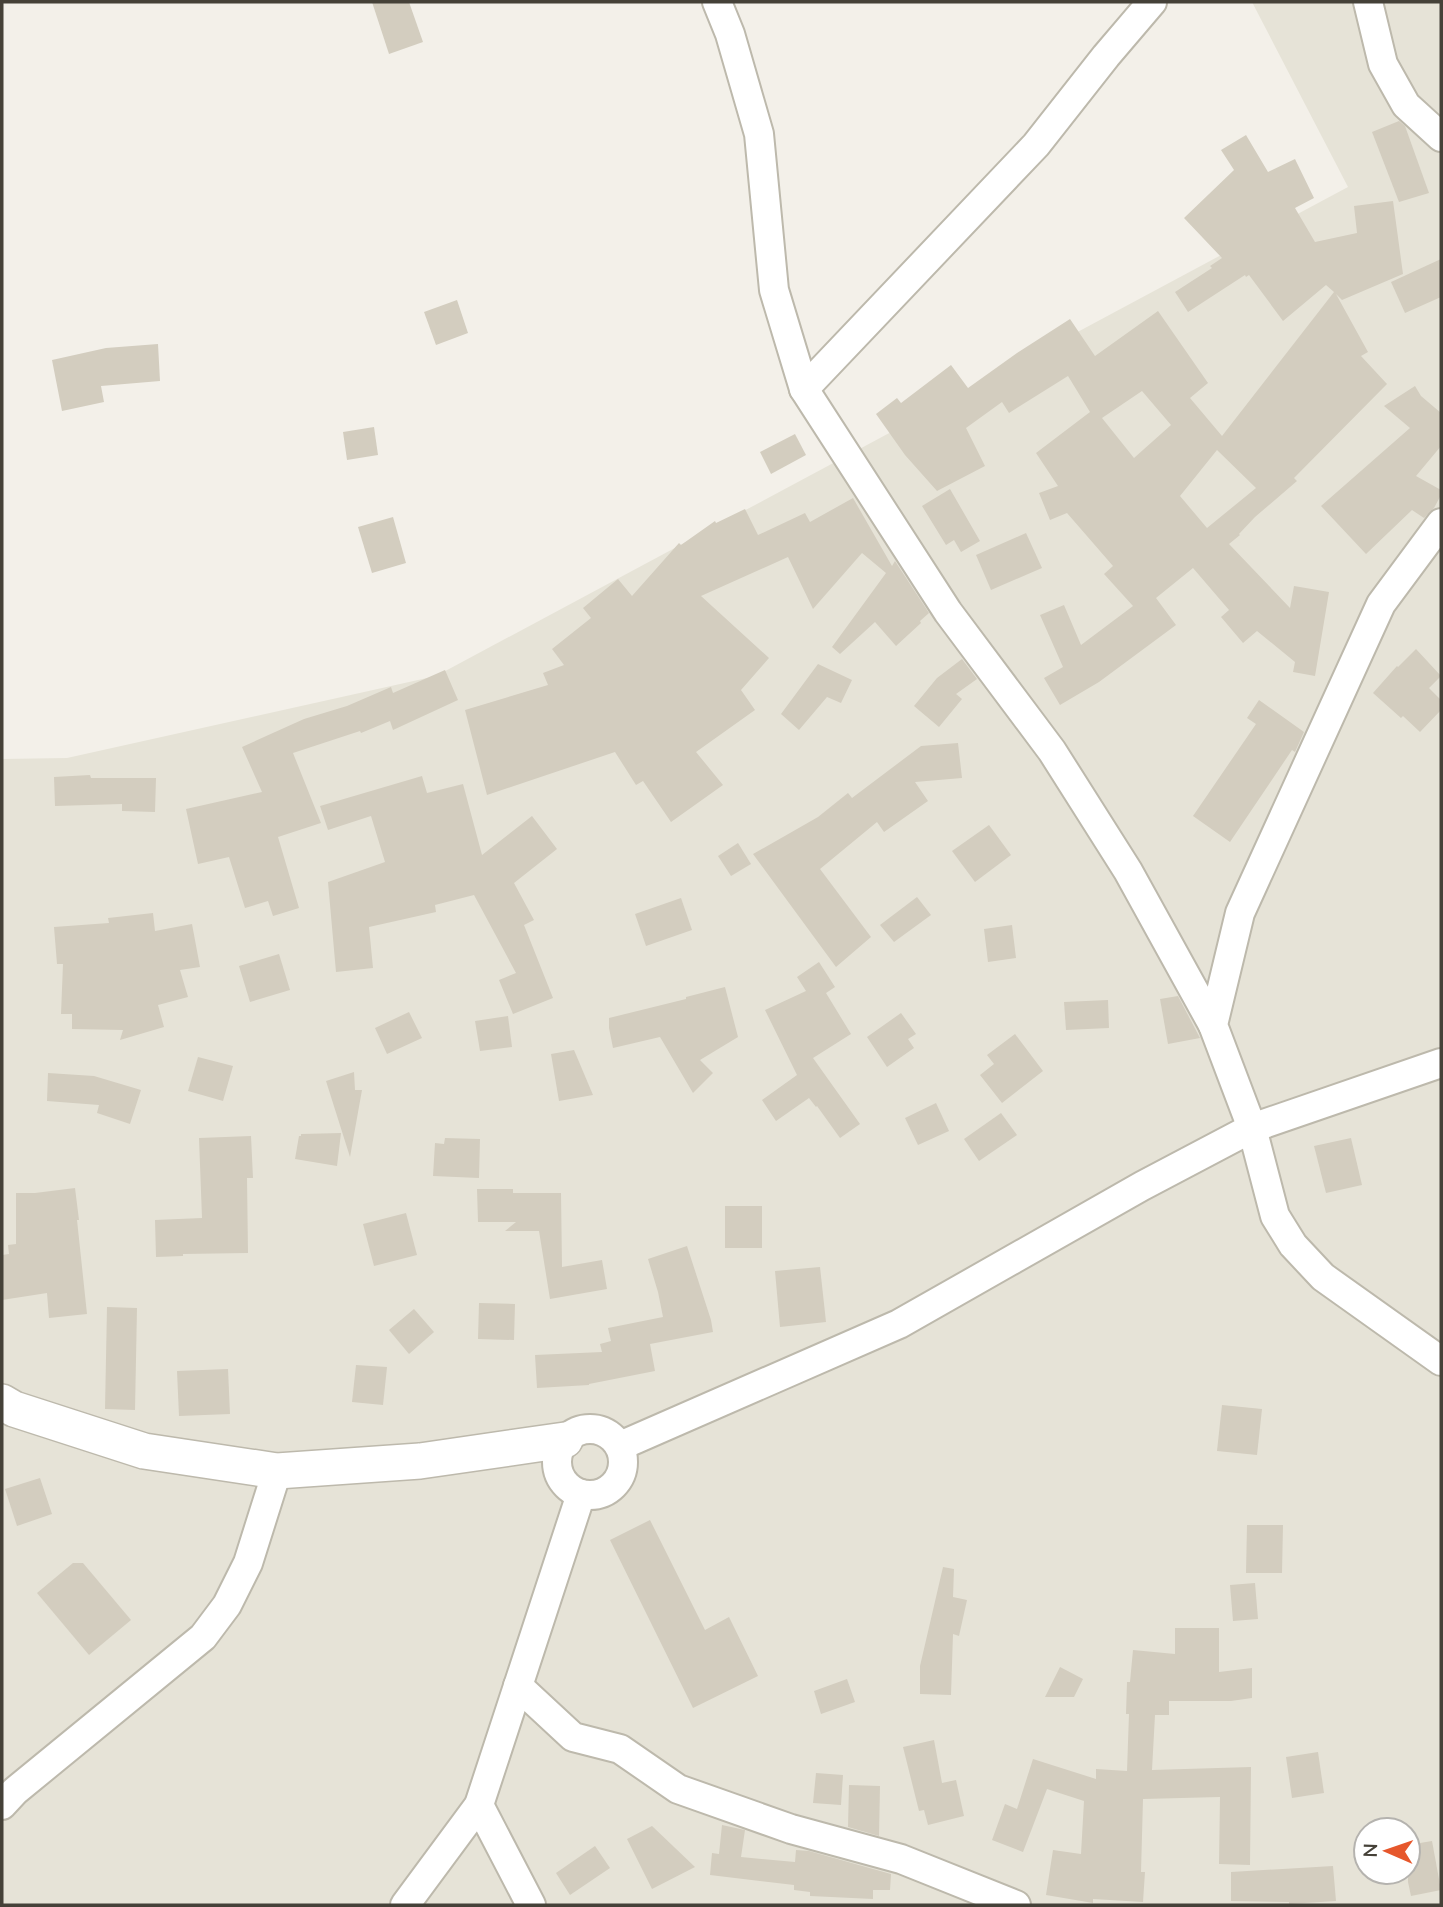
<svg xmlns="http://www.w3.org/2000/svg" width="1443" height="1907" font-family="Mulish,sans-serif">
<rect width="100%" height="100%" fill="#f3f0e9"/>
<path fill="#e6e3d7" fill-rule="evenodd" d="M1252,2H1441V1905H2V759L67,758L436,676L1348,187ZM1366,1830H1408V1872H1366Z"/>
<g fill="#d3cdbf" fill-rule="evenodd">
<polygon points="372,2 409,2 423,42 389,54"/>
<polygon points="1399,121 1405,126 1429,193 1399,202 1372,132"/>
<path d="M1246,135L1268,172L1295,159L1314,198L1295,208L1315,242L1357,233L1354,206L1393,201L1403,274L1342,300L1336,294L1368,352L1361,356L1387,384L1294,478L1297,481L1255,517L1239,534L1240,535L1229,544L1290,608L1294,586L1329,592L1315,676L1293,672L1295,662L1257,631L1243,643L1221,617L1229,610L1193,568L1156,598L1176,625L1099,682L1060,705L1044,678L1063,667L1040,615L1064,605L1081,645L1133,606L1104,574L1113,566L1067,513L1050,520L1039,493L1058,486L1036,453L1090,412L1068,376L1009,413L1002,402L966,428L985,466L937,491L905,455L876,414L897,398L901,403L951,365L968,388L1017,353L1070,319L1095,356L1158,311L1208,383L1190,398L1222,436L1334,292L1326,285L1283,321L1249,275L1246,277L1245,275L1188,312L1175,292L1212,268L1210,266L1222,258L1184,218L1234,170L1221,150ZM1142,391L1171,425L1134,458L1102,418ZM1217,450L1256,488L1207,528L1180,496Z"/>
<polygon points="1441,259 1441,297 1405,313 1391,282"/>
<polygon points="457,300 468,333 436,345 424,312"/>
<polygon points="158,344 160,381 101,386 104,402 62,411 52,360 106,348"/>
<polygon points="1415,386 1421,396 1441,413 1441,446 1416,476 1441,490 1441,495 1434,508 1424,518 1412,510 1366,554 1321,506 1410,428 1384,406"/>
<polygon points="374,427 378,455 347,460 343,432"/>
<polygon points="795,434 806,455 771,474 760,452"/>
<polygon points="950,489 980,541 961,552 954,540 946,545 922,506"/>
<polygon points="853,498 892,566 895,561 929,613 920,621 921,623 896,646 875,622 840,654 832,647 886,573 862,553 813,609 788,557 701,596 769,658 741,690 755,710 696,752 723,785 671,822 643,781 636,785 615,752 487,795 465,710 548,685 543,673 564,665 552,649 591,618 583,608 618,579 632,596 679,543 681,545 715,521 716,523 745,509 758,535 805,513 810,522"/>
<polygon points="393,517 406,563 372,573 358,527"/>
<polygon points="1026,533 1042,568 991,590 976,555"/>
<polygon points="1416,649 1441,676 1429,688 1441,700 1441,710 1420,732 1403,716 1401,718 1373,693 1397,666 1398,667"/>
<polygon points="962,659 977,679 956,694 962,699 939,727 914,706 937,678"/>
<polygon points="818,664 852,680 841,703 827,697 799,730 781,714"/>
<polygon points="445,670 458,700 393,730 390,721 361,733 360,731 293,753 321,823 278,837 299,908 273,916 268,901 245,908 229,857 198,864 186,809 262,792 242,747 304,719 347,706 391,687 393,693"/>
<polygon points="1259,700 1304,732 1295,752 1292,750 1230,842 1193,816 1256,724 1247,718"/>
<polygon points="958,743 962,778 915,782 928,801 884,832 877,822 820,869 871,937 836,967 753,854 818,817 848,793 852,798 921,746"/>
<polygon points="90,775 91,778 156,778 155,812 122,811 122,804 55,806 54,777"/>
<polygon points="422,776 427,793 463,784 482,855 532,816 557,849 514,883 534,920 524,925 553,998 513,1014 499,980 516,973 474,895 435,905 436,912 369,927 373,968 336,972 328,882 385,862 371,816 328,830 320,806"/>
<polygon points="989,825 1011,855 975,882 952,851"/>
<polygon points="738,843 751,864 731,876 718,856"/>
<polygon points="917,897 931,915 894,942 880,925"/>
<polygon points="681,898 692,930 646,946 635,914"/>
<polygon points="153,913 155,931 192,924 200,967 180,970 188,997 158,1005 164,1027 120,1040 123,1030 72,1029 72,1014 61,1014 63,964 57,964 54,927 109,923 108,918"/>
<polygon points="1012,925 1016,958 988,962 984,929"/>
<polygon points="279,954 290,990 250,1002 239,966"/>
<polygon points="819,962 835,987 826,993 851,1034 813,1058 860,1124 840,1138 817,1106 816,1107 809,1098 776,1121 762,1100 797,1075 765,1010 806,991 797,977"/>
<polygon points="725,987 738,1037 700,1060 713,1073 693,1093 660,1037 613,1048 609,1028 609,1018 686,999 686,997"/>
<polygon points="1178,996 1200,1038 1168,1044 1160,999"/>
<polygon points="1108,1000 1109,1028 1066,1030 1064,1002"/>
<polygon points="409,1012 422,1038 387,1054 375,1028"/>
<polygon points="901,1013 916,1034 908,1039 914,1048 887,1067 867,1037"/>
<polygon points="508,1016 512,1047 480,1051 475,1021"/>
<polygon points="1015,1034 1043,1071 1002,1103 980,1075 994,1064 987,1055"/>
<polygon points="574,1050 593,1095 559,1101 551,1054"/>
<polygon points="198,1057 233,1066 223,1101 188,1091"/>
<polygon points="354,1072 355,1090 362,1090 350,1157 326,1081"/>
<polygon points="48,1073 94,1076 141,1090 130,1124 97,1113 99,1105 47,1101"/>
<polygon points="936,1103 949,1131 918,1145 905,1118"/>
<polygon points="1001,1113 1017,1135 979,1161 964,1139"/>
<polygon points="341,1133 337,1166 295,1159 299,1136 301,1136 301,1134"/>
<polygon points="251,1136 253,1178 247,1178 248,1253 183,1254 183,1256 156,1257 155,1220 202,1218 199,1138"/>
<polygon points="445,1138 480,1139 479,1178 433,1176 435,1143 444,1144"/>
<polygon points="1351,1138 1362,1185 1326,1193 1314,1146"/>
<polygon points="75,1188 79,1220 77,1220 87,1314 49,1318 47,1293 2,1300 2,1255 9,1254 8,1245 16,1244 16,1193 35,1193"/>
<polygon points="477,1189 513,1189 513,1193 561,1193 562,1267 602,1260 607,1289 550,1299 539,1231 505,1231 516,1222 478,1222"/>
<rect x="725" y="1206" width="37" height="42"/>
<polygon points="406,1213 417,1255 374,1266 363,1224"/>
<polygon points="687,1246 711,1320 713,1332 650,1344 655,1371 589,1384 589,1385 537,1388 535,1355 602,1352 600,1344 611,1341 608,1328 663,1317 658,1292 648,1259"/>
<polygon points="820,1267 826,1322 780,1327 775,1271"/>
<polygon points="479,1303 515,1304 514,1340 478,1339"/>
<polygon points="107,1307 137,1308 135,1410 105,1409"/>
<polygon points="414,1309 434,1332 409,1354 389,1330"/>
<polygon points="356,1365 387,1367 383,1405 352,1402"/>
<polygon points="228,1369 230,1414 179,1416 177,1371"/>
<polygon points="1222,1405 1262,1409 1257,1455 1217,1451"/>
<polygon points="40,1478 52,1514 17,1526 5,1489"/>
<polygon points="650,1520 705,1630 729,1617 758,1676 693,1708 610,1540"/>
<polygon points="1247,1525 1283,1525 1282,1573 1246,1573"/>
<polygon points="73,1563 83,1563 131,1620 89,1655 37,1593"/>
<polygon points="943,1567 954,1569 953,1597 967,1600 959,1636 953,1634 951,1695 920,1694 920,1666"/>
<polygon points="1255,1583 1258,1619 1233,1621 1230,1585"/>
<polygon points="1175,1628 1219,1628 1219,1672 1252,1668 1252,1698 1231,1701 1169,1701 1169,1715 1155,1715 1152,1770 1251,1767 1250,1865 1219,1864 1220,1797 1143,1799 1141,1872 1145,1872 1143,1902 1093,1899 1093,1903 1046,1895 1053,1850 1081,1854 1084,1801 1047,1789 1023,1852 992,1840 1005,1804 1017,1809 1033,1759 1096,1779 1096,1769 1127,1771 1129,1714 1126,1714 1127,1682 1130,1682 1133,1650 1175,1654"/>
<polygon points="1060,1667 1083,1679 1074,1697 1045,1697"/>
<polygon points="847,1679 855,1702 821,1714 814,1691"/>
<polygon points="934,1740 942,1783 956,1780 964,1816 928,1825 924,1810 919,1811 903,1747"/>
<polygon points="1318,1752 1324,1793 1292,1798 1286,1757"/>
<polygon points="816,1773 843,1775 841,1805 813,1803"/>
<polygon points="849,1785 880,1786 879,1836 848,1827"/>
<polygon points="722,1825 745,1830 741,1857 795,1862 796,1850 809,1851 891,1874 890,1890 873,1890 873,1899 810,1896 810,1892 794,1890 794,1885 710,1875 712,1853 719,1854"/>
<polygon points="652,1826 695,1867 652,1889 627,1839"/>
<polygon points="1432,1841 1441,1890 1411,1896 1408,1882 1408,1845"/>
<polygon points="595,1846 610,1868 570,1895 556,1873"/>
<polygon points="1333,1866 1336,1901 1289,1904 1289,1902 1231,1901 1231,1872"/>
</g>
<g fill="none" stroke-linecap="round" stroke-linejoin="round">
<defs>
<g id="minor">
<polyline points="717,2 730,34 759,134 774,290 804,389 948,612 1052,751 1128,871 1213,1025"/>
<polyline points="1368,2 1383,64 1406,105 1441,137"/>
<polyline points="804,389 1036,145 1106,56 1152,2"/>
<polyline points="1441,523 1381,604 1240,913 1213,1025 1252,1128 1275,1216 1293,1245 1323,1277 1441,1361"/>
<circle cx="590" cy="1462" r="33"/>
<polyline points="620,1446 899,1324 1142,1186 1252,1128 1441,1063"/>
<polyline points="518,1686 573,1737 620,1749 678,1789 791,1829 901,1859 1016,1905"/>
<polyline points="2,1805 15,1791 203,1637 227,1605 248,1563 277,1471"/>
<polyline points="479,1805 531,1905"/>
<polyline points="405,1905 479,1805 581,1494"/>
</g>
<polyline id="tertiary" points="2,1402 14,1409 144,1451 277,1471 420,1461 565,1440"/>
</defs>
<use href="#minor" stroke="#bdb9ac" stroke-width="32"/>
<use href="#tertiary" stroke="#bdb9ac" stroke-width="38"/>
<use href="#minor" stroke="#fff" stroke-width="28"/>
<use href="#tertiary" stroke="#fff" stroke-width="35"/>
</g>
<rect width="1443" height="1907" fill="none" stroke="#454138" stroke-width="7"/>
<g transform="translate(1387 1851) rotate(272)"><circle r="33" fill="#ffffff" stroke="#b5b3af" stroke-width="2"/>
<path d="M0-5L12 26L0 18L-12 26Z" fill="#e6572c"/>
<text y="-10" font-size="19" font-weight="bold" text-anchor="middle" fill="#454138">N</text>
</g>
</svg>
